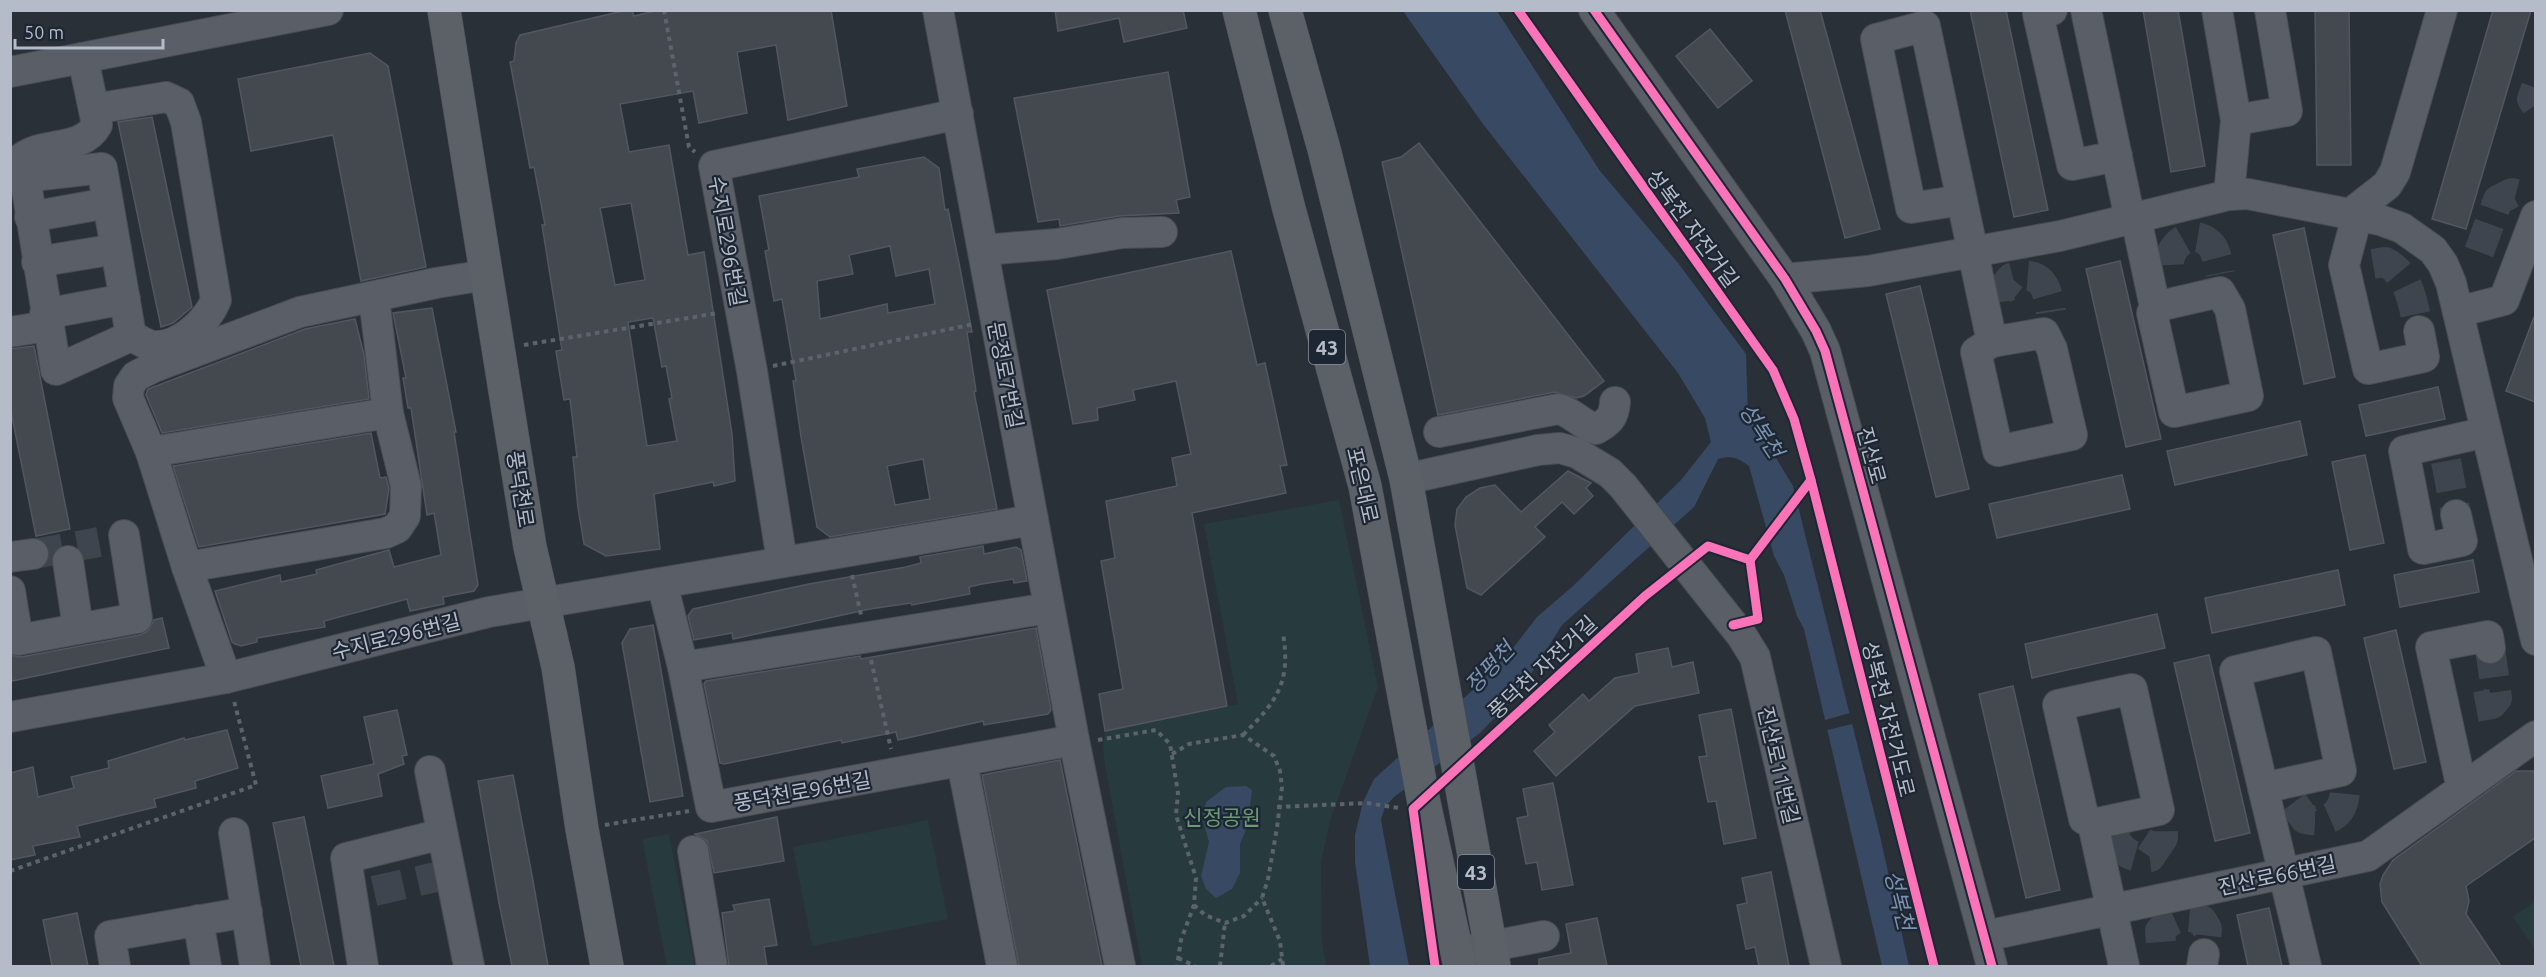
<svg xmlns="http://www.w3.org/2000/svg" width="2546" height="977" font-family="Ubuntu,'Noto Sans KR',sans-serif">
<rect width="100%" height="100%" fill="#2a3038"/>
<g fill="#273a3e">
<polygon points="1339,500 1378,687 1330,821 1321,863 1322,941 1326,966 1142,966 1105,765 1103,747 1105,731 1238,704 1204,524"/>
<polygon points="928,820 948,919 812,946 793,847"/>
<polygon points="669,834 695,966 667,966 642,839"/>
<polygon points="2535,901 2535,949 2513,917"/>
</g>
<g fill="#384963">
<path d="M1403,11H1497L1600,171L1678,263L1746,354L1748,418L1764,438L1793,486L1880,836L1909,966H1882L1804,629L1797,616L1784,575L1774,556L1749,466C1738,458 1732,455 1718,459L1694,507L1562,625L1521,690L1480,733L1394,797L1385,807L1381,819L1384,837L1409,966H1370L1355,862V835L1363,802L1374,779L1474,689L1506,657L1537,617L1573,586L1681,480L1711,442L1705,418L1678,373L1483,124Z"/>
<polygon points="1246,786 1252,790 1248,825 1240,844 1240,873 1232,889 1216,898 1206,889 1201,876 1209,842 1202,817 1206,802 1226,787"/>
</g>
<polygon fill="#2a3038" points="1853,712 1856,723 1824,731 1822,721"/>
<g fill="#444950" stroke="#52575f" stroke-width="1.5" fill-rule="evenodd">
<path d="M627,10H632L634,16L659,10H831L847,106L788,120L776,45L737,52L747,113L699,123L693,91L620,104L629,152L669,145L688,255L704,252L732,434L735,481L714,486L713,482L654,494L660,549L606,556L584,544L578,508L573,457H577L570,399L564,400L556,351L562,350L542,225H545L534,167L530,168L510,62L514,61L516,43L520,35ZM631,203L645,280L615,285L600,208ZM653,318L662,367L666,366L672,398L669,399L677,441L647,446L628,322Z"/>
<polygon points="1055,10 1183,10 1187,28 1124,42 1119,18 1058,31"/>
<polygon points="1785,10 1820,10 1880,229 1845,238"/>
<polygon points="1970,10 2006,10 2048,210 2014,217"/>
<polygon points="2143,10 2178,10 2205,166 2171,172"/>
<polygon points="2315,10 2349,10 2351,165 2317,165"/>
<polygon points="2493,10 2531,10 2466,229 2432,219"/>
<polygon points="1710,29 1752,81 1718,108 1676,56"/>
<polygon points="370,53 388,66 426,267 361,281 333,135 251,151 238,79"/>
<polygon points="1168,72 1190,197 1176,200 1179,213 1119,216 1060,226 1059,219 1038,222 1014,98"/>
<polygon points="152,117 192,307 173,323 161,327 118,122"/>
<polygon points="1419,143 1604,381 1584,396 1576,398 1555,392 1438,415 1382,162 1401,157"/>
<path d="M924,157L939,168L945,210L948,209L959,263L972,332H967L976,391L974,392L997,509L830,537L817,527L801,437L793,381H796L782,299L774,301L765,251L769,250L759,196L859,177L857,169ZM890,246L896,276L929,269L935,304L888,313L887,304L820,319L817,281L853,274L849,255ZM923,459L930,499L895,505L887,466Z"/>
<polygon points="2304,228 2335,377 2304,384 2273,235"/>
<polygon points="1231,251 1257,365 1265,363 1287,465 1280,466 1286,493 1192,513 1227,706 1105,731 1099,694 1123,689 1101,561 1115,558 1106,501 1177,486 1172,458 1191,454 1176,381 1133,390 1135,400 1097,408 1098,420 1073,424 1047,290"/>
<polygon points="2120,261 2161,439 2126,447 2086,269"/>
<polygon points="1920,286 1969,489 1936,497 1886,294"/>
<polygon points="432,308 456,432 454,432 478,585 474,591 443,597 444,604 410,611 407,599 324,621 325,627 257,638 257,642 241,646 235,644 232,642 215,591 280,575 281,582 317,574 316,570 389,550 394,567 441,555 434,513 427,515 411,408 408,408 403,378 406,378 393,313"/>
<polygon points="2534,317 2535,317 2535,402 2506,391"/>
<polygon points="355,319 364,355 369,399 162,433 146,395 148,389 305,329"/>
<polygon points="34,346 70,529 36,536 10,407 10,349"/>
<polygon points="2438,387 2445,419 2366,436 2359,405"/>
<polygon points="2300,421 2307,455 2175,485 2167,451"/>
<polygon points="371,433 380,478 386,477 389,488 385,514 199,547 173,466"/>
<polygon points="2365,455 2384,543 2350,550 2332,462"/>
<polygon points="1568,471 1591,483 1586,488 1593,496 1574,514 1562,502 1535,527 1545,537 1481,595 1467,588 1455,525 1457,509 1466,497 1480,488 1495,485 1521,512"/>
<polygon points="2122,475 2130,509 1997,538 1989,504"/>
<polygon points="983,546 984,554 1016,547 1021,550 1027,581 1014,583 1013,579 982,584 969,587 970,594 912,605 911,603 870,609 733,639 732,633 694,640 688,616 693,609 809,584 906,567 921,563 920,557"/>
<polygon points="2473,560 2479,592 2400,607 2394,575"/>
<polygon points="2338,570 2345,605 2212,633 2205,598"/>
<polygon points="2157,614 2165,648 2032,678 2025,644"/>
<polygon points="162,618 169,648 12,681 10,655 21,657 140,635 148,631 154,620"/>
<polygon points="653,625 683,796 650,802 622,643 630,629"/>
<polygon points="1036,628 1051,710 1048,714 984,725 983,721 898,740 896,732 842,743 841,740 724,764 720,763 704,684 706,681 860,656 861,659"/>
<polygon points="2396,630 2426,762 2394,769 2364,638"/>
<polygon points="1668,648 1672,667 1693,662 1699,693 1635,706 1556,776 1534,751 1555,732 1549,725 1583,694 1589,701 1615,678 1639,673 1636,654"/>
<polygon points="2209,655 2250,833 2215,841 2174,663"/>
<polygon points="2013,686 2060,890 2026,898 1979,694"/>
<polygon points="1731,709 1756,838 1724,844 1716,801 1708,802 1699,757 1707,756 1699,715"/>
<polygon points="397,710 407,755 402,756 404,764 378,774 382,796 328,808 321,776 374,764 364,717"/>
<polygon points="227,730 238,768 195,781 196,788 154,799 156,807 77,826 80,837 33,846 35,855 10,860 10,773 33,767 38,797 74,788 71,777 109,768 108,761 184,738 185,740"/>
<polygon points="1060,760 1102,966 1019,966 982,775"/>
<polygon points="2516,771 2535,771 2535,838 2466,886 2469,901 2466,914 2501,966 2422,966 2382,902 2380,884 2383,875 2393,860"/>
<polygon points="513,775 533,881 548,966 512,966 499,903 478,781"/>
<polygon points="1553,783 1573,885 1542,890 1537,862 1526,864 1517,818 1528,816 1523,789"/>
<polygon points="304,817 334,966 301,966 273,823"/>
<polygon points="777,817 784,861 714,873 707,841 695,834"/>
<polygon points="1771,872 1789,966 1759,966 1755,947 1746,949 1737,905 1747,903 1742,878"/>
<polygon points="769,899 777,945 764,947 767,966 729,966 722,913 735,911 733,905"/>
<polygon points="2269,908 2282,966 2248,966 2237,915"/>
<polygon points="77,913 88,966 52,966 43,920"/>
<polygon points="1597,918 1607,966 1539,966 1539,959 1571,953 1566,924"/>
</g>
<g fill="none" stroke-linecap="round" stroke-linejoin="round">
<g stroke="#3f454e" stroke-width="30" stroke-dasharray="30 15" stroke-linecap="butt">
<polyline points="2536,88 2532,99 2536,105"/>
<polyline points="2479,252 2498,200 2512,193 2523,196"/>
<path d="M2373,264L2385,262C2411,275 2413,306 2419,331"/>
<path d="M2169,265C2168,246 2191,227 2209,243C2217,250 2218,264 2220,274"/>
<path d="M2000,302L1999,293L2011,278C2041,270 2047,285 2051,312"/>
<polyline points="2446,461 2456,515"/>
<polyline points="33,554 99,542"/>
<polyline points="2476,707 2492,704 2497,698 2490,648"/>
<path d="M2293,803L2305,819C2331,825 2346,812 2345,786"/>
<path d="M2114,836C2121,852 2132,859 2150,857L2163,838V827"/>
<polyline points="374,891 436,877"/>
<path d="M2161,942L2160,931C2172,917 2185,913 2202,920L2207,929L2204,954"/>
</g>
<defs>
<g id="minor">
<polyline points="938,10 1074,740 1120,966"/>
<polyline points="1594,10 1785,279 1816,331 1825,351 1992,966"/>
<polyline points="2052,10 2038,14 2072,165 2117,156"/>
<polyline points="2086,10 2130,219"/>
<polyline points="2217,10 2236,120 2229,195"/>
<path d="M83,58L97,125C82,152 44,141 22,158L56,370L131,336C138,339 146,345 153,346C179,348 207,322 216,300L186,122L179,103L166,97L94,109"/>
<polyline points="10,72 328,10"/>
<polyline points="2236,120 2287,111 2270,10"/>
<polyline points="24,177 102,168 131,336"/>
<polyline points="1962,200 1911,208 1876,39 1925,26 1992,342 1976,352 1998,451 2072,435 2052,349 2044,333 1992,342"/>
<polyline points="2350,214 2387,185 2395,172 2442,10"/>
<polyline points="2357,216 2344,265 2368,369 2424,357 2419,331"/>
<polyline points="30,217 108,203"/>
<polyline points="2136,218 2155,307 2152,313 2174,412 2248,396 2230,309 2220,292 2155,307"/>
<polyline points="983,250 1057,244 1122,233 1162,232"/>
<polyline points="37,262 116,249"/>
<polyline points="1785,279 1868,271 2060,236 2229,195 2248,194 2380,220 2402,228 2433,250 2443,264 2451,283 2536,640"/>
<polyline points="2458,312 2504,300 2536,216"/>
<polyline points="45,314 125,299"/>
<polyline points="10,332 48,326"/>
<path d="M1439,432L1558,409C1573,412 1581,425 1596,429C1609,422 1614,417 1615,402"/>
<polyline points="151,452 388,413"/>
<polyline points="1406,479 1538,450 1560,448 1577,453 1610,473 1623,486 1742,636 1755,657 1826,966"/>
<polyline points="2456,515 2462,541 2423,549 2404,451 2486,432"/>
<polyline points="10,557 33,554"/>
<polyline points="68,561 78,628"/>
<polyline points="782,561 752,371 714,166 958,114"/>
<polyline points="187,567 386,533 397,528 405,516 406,486 388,413 374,298"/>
<polyline points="662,583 683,667 711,807 1074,740"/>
<polyline points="10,591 18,640 137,618 124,535"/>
<polyline points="683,667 1049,608"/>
<polyline points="226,678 187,567 151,452 128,398 129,386 136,376 154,367 300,312 436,283 486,275"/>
<polyline points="10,717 226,678 489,612 1033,520"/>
<polyline points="962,762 1002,966"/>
<polyline points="430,771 469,966"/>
<path d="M2263,788L2341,771L2316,652L2235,671C2259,769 2282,868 2306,966"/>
<polyline points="2462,789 2431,647 2488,636 2490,648"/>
<polyline points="2093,824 2159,810 2132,689 2058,705 2084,819 2093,824 2124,966"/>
<polyline points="234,833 255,966"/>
<polyline points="693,851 712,966"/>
<polyline points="198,920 206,966"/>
<polyline points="1985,936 2368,856 2536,736"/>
<polyline points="1466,951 1544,936"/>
<polyline points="115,966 110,936 247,912"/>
<polyline points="363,966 346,858 442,834"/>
<polyline points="2202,966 2204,954"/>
</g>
<g id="major">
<polyline points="444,10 530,547 558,667 582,829 607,966"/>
<polyline points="1239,10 1289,209 1365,486 1424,803 1460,966"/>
<polyline points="1285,10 1324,149 1406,479 1494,966"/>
</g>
</defs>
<use href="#minor" stroke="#484c53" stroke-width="32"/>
<use href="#major" stroke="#484c55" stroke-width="34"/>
<g stroke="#5d636a" stroke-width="4" stroke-dasharray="4.5 4.5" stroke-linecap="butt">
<polyline points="664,10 689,147 695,152"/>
<polyline points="524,345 718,313"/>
<polyline points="773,366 974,324"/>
<polyline points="852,575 861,615"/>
<polyline points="871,660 891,749"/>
<path d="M1243,735C1277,701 1291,683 1283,633"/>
<polyline points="1098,740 1156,730 1170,744 1178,793 1176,815 1196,878 1194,905 1181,940 1177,966"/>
<polyline points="1172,754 1189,744 1243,735 1274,756 1280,771 1282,787 1277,828 1268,879 1262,898 1280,941 1283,966"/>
<polyline points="1277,807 1367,803 1399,808"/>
<polyline points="605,825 689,811"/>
<polyline points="10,871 256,785 234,701"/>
<polyline points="1194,905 1205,915 1225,923 1244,916 1262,898"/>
<polyline points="1178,958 1195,966"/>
<polyline points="1220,966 1225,923"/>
<polyline points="1271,966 1282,959"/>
</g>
<use href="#minor" stroke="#5a5e66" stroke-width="30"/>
<use href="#major" stroke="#5c6168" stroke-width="33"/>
<defs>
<g id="cycleway">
<polyline points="1518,10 1773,370 1794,419 1811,480 1934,966"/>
<polyline points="1594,10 1785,279 1816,331 1825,351 1992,966"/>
<polyline points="1750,560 1811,480"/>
<polyline points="1733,625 1758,619 1750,560"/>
<polyline points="1435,966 1413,809 1645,596 1708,546 1750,560"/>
</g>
</defs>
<use href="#cycleway" stroke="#1d2633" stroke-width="13"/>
<use href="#cycleway" stroke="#fb73b8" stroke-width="9"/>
</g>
<g text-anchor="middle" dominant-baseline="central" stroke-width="4.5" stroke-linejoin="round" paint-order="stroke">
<g fill="#1d2633" stroke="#878f9c" stroke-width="1.5">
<rect x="1309" y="330" width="36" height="34" rx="4.5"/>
<rect x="1458" y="855" width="36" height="34" rx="4.5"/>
</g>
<g font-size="20" font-weight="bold" fill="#b4bcc9">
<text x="1327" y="347">43</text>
<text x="1476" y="872">43</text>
</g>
<g font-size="21" fill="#b4bcc9" stroke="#1d2633">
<text transform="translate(1693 228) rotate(54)">성복천 자전거길</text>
<text transform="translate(728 241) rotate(80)">수지로296번길</text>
<text transform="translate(1006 375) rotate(79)">문정로7번길</text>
<text transform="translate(1872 455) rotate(75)">진산로</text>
<text transform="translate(1363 485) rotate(77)">포은대로</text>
<text transform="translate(521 489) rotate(81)">풍덕천로</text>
<text transform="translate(396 636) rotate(-14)">수지로296번길</text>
<text transform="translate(1542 667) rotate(-43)">풍덕천 자전거길</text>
<text transform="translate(1889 719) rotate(76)">성복천 자전거도로</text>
<text transform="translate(1779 765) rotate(77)">진산로11번길</text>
<text transform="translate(802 791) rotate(-10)">풍덕천로96번길</text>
<text transform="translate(2277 875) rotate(-12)">진산로66번길</text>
</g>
<g font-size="21" fill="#6b9a76" stroke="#1d2633">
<text x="1222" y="817">신정공원</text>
</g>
<g font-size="22" font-style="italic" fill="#7c92b1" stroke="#1d2633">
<text transform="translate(1762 430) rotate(57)">성복천</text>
<text transform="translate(1489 667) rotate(-47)">정평천</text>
<text transform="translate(1900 900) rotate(76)">성복천</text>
</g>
</g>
<rect width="2546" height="977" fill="none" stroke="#b4bcc9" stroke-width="24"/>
<path d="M15 39v9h148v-9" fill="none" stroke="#b4bcc9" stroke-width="3"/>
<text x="24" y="39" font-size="18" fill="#b4bcc9" stroke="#1d2633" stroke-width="4.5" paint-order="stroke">50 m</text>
</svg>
